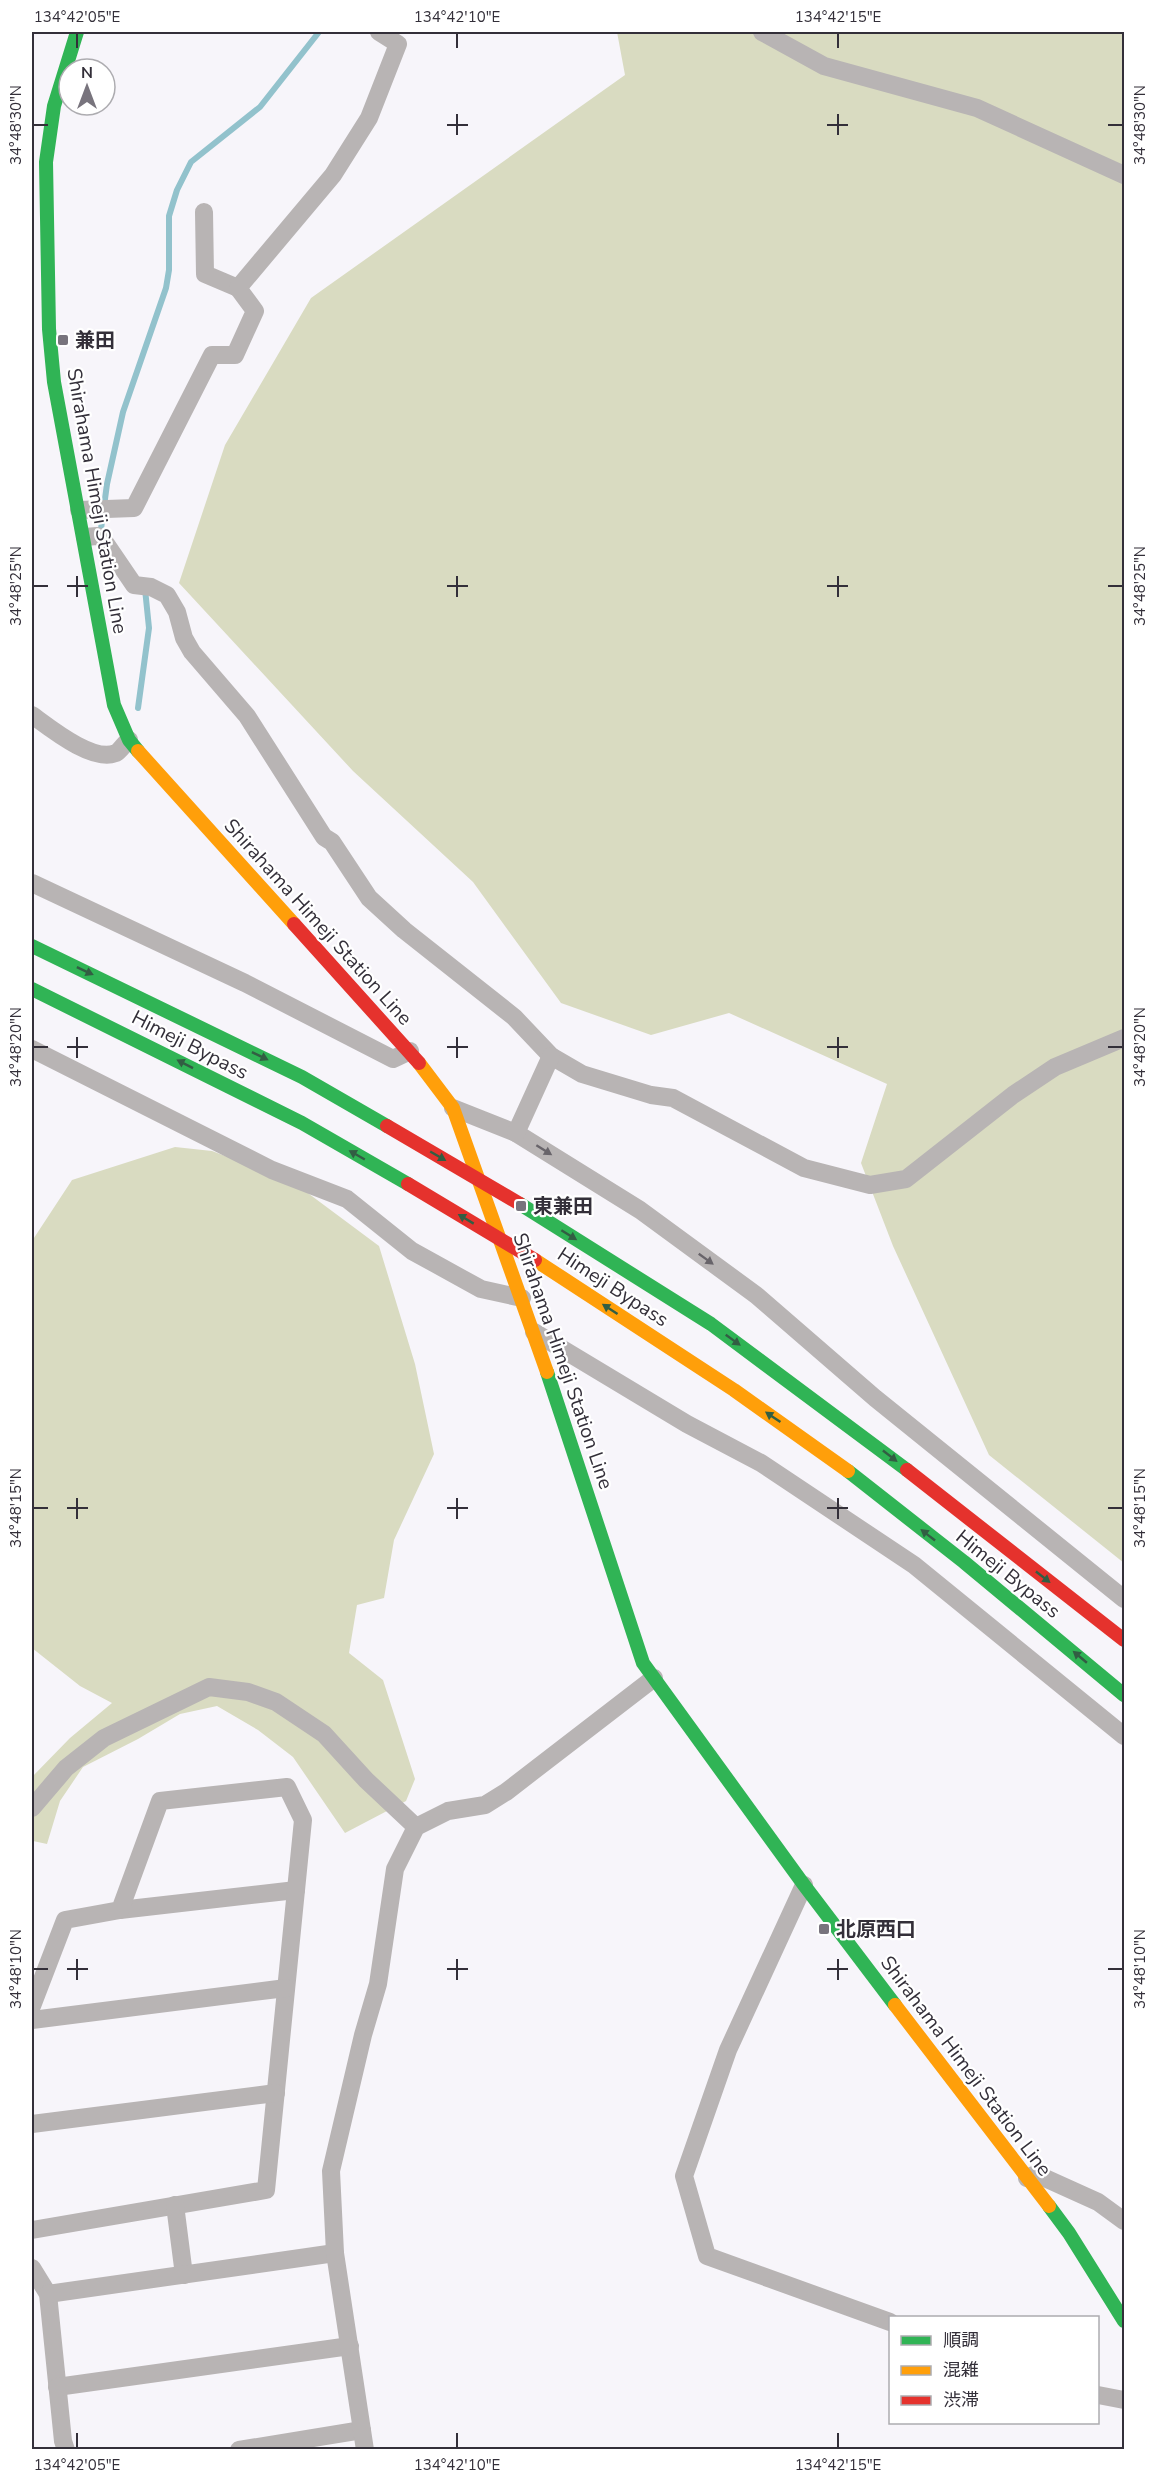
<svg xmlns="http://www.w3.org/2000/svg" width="1156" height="2481" font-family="'Nunito Sans','Noto Sans JP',sans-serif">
<rect width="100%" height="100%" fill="#f7f5fa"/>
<g fill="#d9dbc1">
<polygon points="617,32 1124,32 1124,1563 989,1455 893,1246 861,1163 887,1084 729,1013 651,1035 561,1003 473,882 353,771 179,583 225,445 311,298 625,75"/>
<polygon points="175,1147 212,1151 293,1182 379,1246 415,1364 434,1454 394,1540 384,1598 357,1605 349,1653 383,1680 415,1779 406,1801 345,1833 293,1757 258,1730 217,1706 180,1714 138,1739 83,1767 60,1801 47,1844 33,1841 32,1834 32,1777 70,1738 112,1703 80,1686 32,1648 32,1241 72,1180"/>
</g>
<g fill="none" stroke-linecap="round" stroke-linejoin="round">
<g stroke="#92c2cc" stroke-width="6">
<polyline points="106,535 101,529 107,484 123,412 166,288 169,270 169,216 177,190 191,162 260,107 319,32"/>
<polyline points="138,708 149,628 145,589"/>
</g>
<g stroke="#b8b4b4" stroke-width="18">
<polyline points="762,32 824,66 977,108 1124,175"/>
<polyline points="204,212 205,274 238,288"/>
<polyline points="79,510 134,508 212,355 235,355 255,311 238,288 333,175 369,118 398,44 379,32"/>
<polyline points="85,537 97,536 102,538 134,585 151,587 167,595 177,612 184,638 192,652 247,716 324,837 332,842 369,898 404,930 514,1017 551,1056 582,1074 651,1095 673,1098 804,1168 870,1185 906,1179 1013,1095 1055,1067 1124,1038"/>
<path d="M32,715C50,728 93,763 116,753C120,751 125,743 129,740"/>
<polyline points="32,883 245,983 393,1059 410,1051"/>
<polyline points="32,1049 272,1170 347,1199 412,1251 481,1289 522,1298"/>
<polyline points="453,1108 516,1133 640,1210 756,1295 875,1398 1124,1599"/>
<polyline points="516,1133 551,1056"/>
<polyline points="534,1332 687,1424 761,1463 914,1565 1124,1736"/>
<polyline points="32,1808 66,1768 104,1738 209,1687 248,1692 276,1702 324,1734 366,1780 416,1827"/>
<polyline points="804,1885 728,2050 684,2176 707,2256 890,2322"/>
<polyline points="120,1910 296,1890"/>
<polyline points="32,2006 65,1920 120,1910 160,1801 287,1787 303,1820 266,2190 32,2230"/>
<polyline points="32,2020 286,1988"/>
<polyline points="32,2124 276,2093"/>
<polyline points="1027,2178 1036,2174 1098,2202 1124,2221"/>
<polyline points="175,2205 184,2275"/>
<polyline points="32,2268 48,2294 63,2441 66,2450"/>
<polyline points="48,2294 335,2253"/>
<polyline points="57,2387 350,2346"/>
<polyline points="1098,2395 1124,2400"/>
<polyline points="239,2450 362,2430"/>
<polyline points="365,2450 335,2253 331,2171 363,2035 378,1984 395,1869 416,1827 448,1811 485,1805 506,1792 654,1678"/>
</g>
<g stroke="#30b455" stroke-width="14">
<polyline points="77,32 54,106 46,162 49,329 54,382 114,705 129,740 138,751"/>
<polyline points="32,946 302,1077 387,1126"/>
<polyline points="32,989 302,1123 408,1184"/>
<polyline points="520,1204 711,1324 907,1470"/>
<polyline points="547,1372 643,1663 804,1885 895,2005"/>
<polyline points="848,1471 964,1562 1124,1695"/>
<polyline points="1049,2206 1069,2233 1124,2321"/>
</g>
<g stroke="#ff9f0a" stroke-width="14">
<polyline points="138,751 294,924"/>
<polyline points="419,1063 453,1108 547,1372"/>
<polyline points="535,1260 734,1390 848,1471"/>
<polyline points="895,2005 1049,2206"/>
</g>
<g stroke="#e5322d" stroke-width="14">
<polyline points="294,924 419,1063"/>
<polyline points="907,1470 1124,1640"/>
</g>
<g stroke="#e5322d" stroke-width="14">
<polyline points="387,1126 520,1204"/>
<polyline points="408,1184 535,1260"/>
</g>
</g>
<defs><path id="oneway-solid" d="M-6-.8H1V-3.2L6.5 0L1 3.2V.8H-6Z" transform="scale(1.5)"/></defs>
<g fill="#325e43">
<use href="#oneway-solid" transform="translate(85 971) rotate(25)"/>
<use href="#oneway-solid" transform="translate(260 1056) rotate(26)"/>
<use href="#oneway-solid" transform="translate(185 1064) rotate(-153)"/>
<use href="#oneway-solid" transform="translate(357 1155) rotate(-150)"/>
<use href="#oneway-solid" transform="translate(438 1156) rotate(30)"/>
<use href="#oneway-solid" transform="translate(466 1219) rotate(-149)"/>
<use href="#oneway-solid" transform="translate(569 1235) rotate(32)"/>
<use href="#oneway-solid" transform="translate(610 1309) rotate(-147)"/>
<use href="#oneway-solid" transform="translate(733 1340) rotate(36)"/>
<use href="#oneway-solid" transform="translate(773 1417) rotate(-146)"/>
<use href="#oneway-solid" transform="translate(890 1456) rotate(38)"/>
<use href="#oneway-solid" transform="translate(928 1535) rotate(-142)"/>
<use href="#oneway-solid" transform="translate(1043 1577) rotate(38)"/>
<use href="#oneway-solid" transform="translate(1080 1657) rotate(-140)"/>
</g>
<g fill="#68646a">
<use href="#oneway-solid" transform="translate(544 1150) rotate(32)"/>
<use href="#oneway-solid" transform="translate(706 1259) rotate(36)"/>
</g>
<path fill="none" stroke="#332f39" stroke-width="2" d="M77,33V48M457,33V48M838,33V48M457,114V135M838,114V135M33,125H48M447,125H468M827,125H848M1108,125H1123M77,576V597M457,576V597M838,576V597M33,586H48M67,586H88M447,586H468M827,586H848M1108,586H1123M77,1037V1058M457,1037V1058M838,1037V1058M33,1047H48M67,1047H88M447,1047H468M827,1047H848M1108,1047H1123M77,1498V1519M457,1498V1519M838,1498V1519M33,1508H48M67,1508H88M447,1508H468M827,1508H848M1108,1508H1123M77,1959V1980M457,1959V1980M838,1959V1980M33,1969H48M67,1969H88M447,1969H468M827,1969H848M1108,1969H1123M77,2433V2448M457,2433V2448M838,2433V2448"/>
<g fill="#78747d" stroke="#fff" stroke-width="2">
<rect x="57" y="334" width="12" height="12" rx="3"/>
<rect x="515" y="1200" width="12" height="12" rx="3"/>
<rect x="818" y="1923" width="12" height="12" rx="3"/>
</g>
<g text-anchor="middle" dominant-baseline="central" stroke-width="4.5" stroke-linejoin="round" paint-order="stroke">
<g font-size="20" font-weight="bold" fill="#332f39" stroke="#fff" text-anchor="start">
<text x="75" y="340">兼田</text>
<text x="533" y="1206">東兼田</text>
<text x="836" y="1929">北原西口</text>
</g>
<g font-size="20" fill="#332f39" stroke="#fff">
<text transform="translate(97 501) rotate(80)">Shirahama Himeji Station Line</text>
<text transform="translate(318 922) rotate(48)">Shirahama Himeji Station Line</text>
<text transform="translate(190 1045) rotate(27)">Himeji Bypass</text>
<text transform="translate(613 1287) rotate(33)">Himeji Bypass</text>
<text transform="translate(563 1361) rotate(71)">Shirahama Himeji Station Line</text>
<text transform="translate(1008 1574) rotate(39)">Himeji Bypass</text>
<text transform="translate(966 2066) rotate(53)">Shirahama Himeji Station Line</text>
</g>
</g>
<rect width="1156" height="2481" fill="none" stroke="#ffffff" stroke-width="66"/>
<rect x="889" y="2316" width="210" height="108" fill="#ffffff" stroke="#adacb0" stroke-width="1.5"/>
<rect x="901" y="2336" width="30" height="9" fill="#30b455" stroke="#adacb0" stroke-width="1.5"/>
<text x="943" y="2346" font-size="18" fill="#332f39">順調</text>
<rect x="901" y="2366" width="30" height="9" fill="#ff9f0a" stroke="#adacb0" stroke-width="1.5"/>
<text x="943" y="2376" font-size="18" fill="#332f39">混雑</text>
<rect x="901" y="2396" width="30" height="9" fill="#e5322d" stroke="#adacb0" stroke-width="1.5"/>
<text x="943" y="2406" font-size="18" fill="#332f39">渋滞</text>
<g transform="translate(87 87)"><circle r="28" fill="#ffffff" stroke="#adacb0" stroke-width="1.5"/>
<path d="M0-4.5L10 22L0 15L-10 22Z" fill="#78747d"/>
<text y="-9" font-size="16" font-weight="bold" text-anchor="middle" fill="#332f39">N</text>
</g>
<rect x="33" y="33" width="1090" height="2415" fill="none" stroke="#332f39" stroke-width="2"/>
<g font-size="15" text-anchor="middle" fill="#332f39">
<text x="77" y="22">134°42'05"E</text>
<text x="457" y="22">134°42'10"E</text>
<text x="838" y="22">134°42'15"E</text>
<text transform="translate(16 125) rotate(-90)" y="5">34°48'30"N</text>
<text transform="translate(1140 125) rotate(-90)" y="5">34°48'30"N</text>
<text transform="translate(16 586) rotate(-90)" y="5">34°48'25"N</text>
<text transform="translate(1140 586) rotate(-90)" y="5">34°48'25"N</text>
<text transform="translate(16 1047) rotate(-90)" y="5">34°48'20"N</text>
<text transform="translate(1140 1047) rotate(-90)" y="5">34°48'20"N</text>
<text transform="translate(16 1508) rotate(-90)" y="5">34°48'15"N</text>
<text transform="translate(1140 1508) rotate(-90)" y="5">34°48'15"N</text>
<text transform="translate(16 1969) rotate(-90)" y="5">34°48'10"N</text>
<text transform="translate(1140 1969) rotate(-90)" y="5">34°48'10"N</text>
<text x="77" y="2470">134°42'05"E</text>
<text x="457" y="2470">134°42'10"E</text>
<text x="838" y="2470">134°42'15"E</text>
</g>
</svg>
